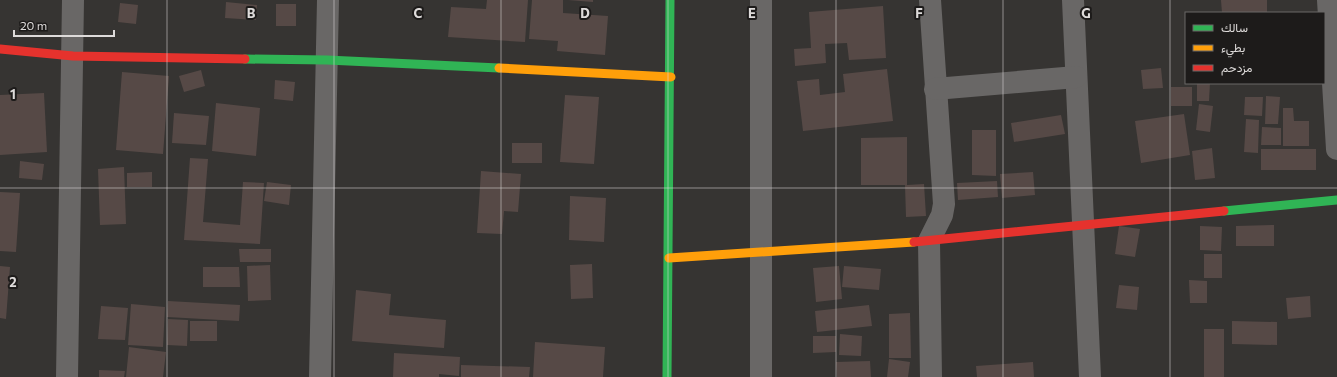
<svg xmlns="http://www.w3.org/2000/svg" width="1337" height="377" font-family="Commissioner,Vazirmatn,sans-serif">
<rect width="100%" height="100%" fill="#363432"/>
<g fill="#564946">
<polygon points="487,0 528,0 525,42 448,37 451,7 486,9"/>
<polygon points="532,0 563,0 563,13 608,16 605,55 557,51 558,41 529,39"/>
<polygon points="568,0 593,0 593,2"/>
<polygon points="1221,0 1267,0 1267,13 1222,13"/>
<polygon points="226,2 257,5 256,20 225,18"/>
<polygon points="120,3 138,5 136,24 118,22"/>
<rect x="276" y="4" width="20" height="22"/>
<polygon points="883,6 886,58 849,60 847,43 825,44 826,63 795,66 794,49 811,48 809,12"/>
<polygon points="1161,68 1163,88 1143,89 1141,70"/>
<polygon points="887,69 893,121 803,131 797,81 819,79 820,95 845,92 843,74"/>
<polygon points="201,70 205,86 184,92 179,76"/>
<polygon points="122,72 169,76 163,154 116,150"/>
<polygon points="275,80 295,82 293,101 274,99"/>
<polygon points="1197,83 1210,83 1209,101 1197,101"/>
<rect x="1171" y="87" width="21" height="19"/>
<polygon points="44,93 47,152 0,155 0,95"/>
<polygon points="565,95 599,97 594,164 560,162"/>
<polygon points="1266,96 1280,97 1278,124 1265,124"/>
<polygon points="1245,97 1263,97 1262,116 1244,115"/>
<polygon points="216,103 260,108 256,156 212,151"/>
<polygon points="1199,104 1213,106 1210,132 1196,130"/>
<polygon points="1283,108 1293,108 1294,121 1309,121 1309,146 1283,146"/>
<polygon points="174,113 209,116 206,145 172,143"/>
<polygon points="1184,114 1190,155 1141,163 1135,121"/>
<polygon points="1061,115 1065,134 1014,142 1011,123"/>
<polygon points="1246,119 1259,120 1258,153 1244,152"/>
<polygon points="1262,127 1281,128 1281,145 1261,145"/>
<polygon points="972,130 996,130 996,176 972,175"/>
<polygon points="907,137 907,185 924,184 926,216 906,217 905,185 861,185 861,138"/>
<rect x="512" y="143" width="30" height="20"/>
<polygon points="1212,148 1215,178 1195,180 1192,151"/>
<rect x="1261" y="149" width="55" height="21"/>
<polygon points="190,158 208,159 203,222 240,225 243,182 264,183 260,244 184,240"/>
<polygon points="20,161 44,164 42,180 19,178"/>
<polygon points="124,167 126,224 100,225 98,169"/>
<polygon points="481,171 521,174 518,212 504,211 502,234 477,233"/>
<polygon points="152,172 152,187 127,187 127,173"/>
<polygon points="1033,172 1035,195 1002,198 1000,174"/>
<polygon points="997,181 998,197 958,200 957,183"/>
<polygon points="267,182 291,185 289,205 264,201"/>
<polygon points="0,192 20,193 16,252 0,251"/>
<polygon points="570,196 606,198 604,242 569,240"/>
<polygon points="1274,225 1274,246 1236,246 1236,226"/>
<polygon points="1119,226 1140,229 1135,257 1115,254"/>
<polygon points="1200,226 1222,227 1221,251 1200,250"/>
<polygon points="239,249 271,249 271,262 240,262"/>
<rect x="1204" y="254" width="18" height="24"/>
<polygon points="592,264 593,298 571,299 570,265"/>
<polygon points="270,265 271,300 248,301 247,266"/>
<polygon points="0,266 10,267 6,319 0,318"/>
<polygon points="839,266 842,299 816,302 813,268"/>
<polygon points="844,266 881,269 879,290 842,287"/>
<polygon points="203,267 239,267 240,287 203,287"/>
<polygon points="1189,280 1207,281 1207,303 1190,303"/>
<polygon points="1119,285 1139,287 1137,310 1116,308"/>
<polygon points="356,290 391,294 389,315 446,320 444,348 352,341"/>
<polygon points="1310,296 1311,317 1288,319 1286,298"/>
<polygon points="168,301 240,305 239,321 167,317"/>
<polygon points="131,304 165,307 163,347 128,345"/>
<polygon points="869,305 872,326 817,332 815,311"/>
<polygon points="101,306 128,308 125,340 98,339"/>
<polygon points="910,313 911,358 889,358 889,314"/>
<polygon points="168,319 188,320 187,346 167,345"/>
<rect x="190" y="321" width="27" height="20"/>
<polygon points="1232,321 1277,322 1277,345 1232,344"/>
<rect x="1204" y="329" width="20" height="48"/>
<polygon points="840,334 862,336 861,356 839,355"/>
<polygon points="813,336 836,336 836,352 813,353"/>
<polygon points="535,342 605,347 603,377 533,377"/>
<polygon points="129,347 166,352 163,377 126,377"/>
<polygon points="394,353 460,357 459,376 439,374 439,377 393,377"/>
<polygon points="889,359 910,362 908,377 887,377"/>
<polygon points="870,361 871,377 837,377 836,362"/>
<polygon points="1033,362 1034,377 977,377 976,366"/>
<polygon points="461,365 530,367 529,377 461,377"/>
<polygon points="99,370 125,371 124,377 99,377"/>
</g>
<g fill="none" stroke-linecap="round" stroke-linejoin="round">
<g stroke="#696766" stroke-width="22">
<polyline points="930,0 944,204 942,215 929,241 931,377"/>
<polyline points="1073,0 1090,377"/>
<polyline points="1328,0 1337,149"/>
<polyline points="935,89 1076,77"/>
<polyline points="67,377 73,0"/>
<polyline points="320,377 328,0"/>
<polyline points="761,377 761,0"/>
</g>
<g stroke="#30b455" stroke-width="9">
<polyline points="245,59 327,60 499,68"/>
<polyline points="1224,211 1337,200"/>
<polyline points="667,377 670,0"/>
</g>
<g stroke="#ff9f0a" stroke-width="9">
<polyline points="499,68 671,77"/>
<polyline points="669,258 914,242"/>
</g>
<g stroke="#e5322d" stroke-width="9">
<polyline points="0,49 73,56 245,59"/>
<polyline points="914,242 1224,211"/>
</g>
</g>
<path fill="none" stroke="#dedbda" stroke-width="1" stroke-opacity="0.55" d="M167,0V377M334,0V377M501,0V377M668,0V377M836,0V377M1003,0V377M1170,0V377M0,188H1337"/>
<g font-size="13" text-anchor="middle" font-weight="bold" fill="#dedbda" stroke="#1d1b1a" stroke-width="4" stroke-linejoin="round" paint-order="stroke">
<text x="251" y="18">B</text>
<text x="418" y="18">C</text>
<text x="585" y="18">D</text>
<text x="752" y="18">E</text>
<text x="919" y="18">F</text>
<text x="1086" y="18">G</text>
<text x="13" y="99">1</text>
<text x="13" y="287">2</text>
</g>
<rect x="1185" y="12" width="140" height="72" fill="#1d1b1a" stroke="#6a6867"/>
<rect x="1193" y="25" width="20" height="6" fill="#30b455" stroke="#6a6867"/>
<text x="1221" y="32" font-size="12" fill="#dedbda">سالك</text>
<rect x="1193" y="45" width="20" height="6" fill="#ff9f0a" stroke="#6a6867"/>
<text x="1221" y="52" font-size="12" fill="#dedbda">بطيء</text>
<rect x="1193" y="65" width="20" height="6" fill="#e5322d" stroke="#6a6867"/>
<text x="1221" y="72" font-size="12" fill="#dedbda">مزدحم</text>
<path d="M14 30v6h100v-6" fill="none" stroke="#dedbda" stroke-width="2"/>
<text x="20" y="30" font-size="12" fill="#dedbda" stroke="#1d1b1a" stroke-width="3" paint-order="stroke">20 m</text>
</svg>
